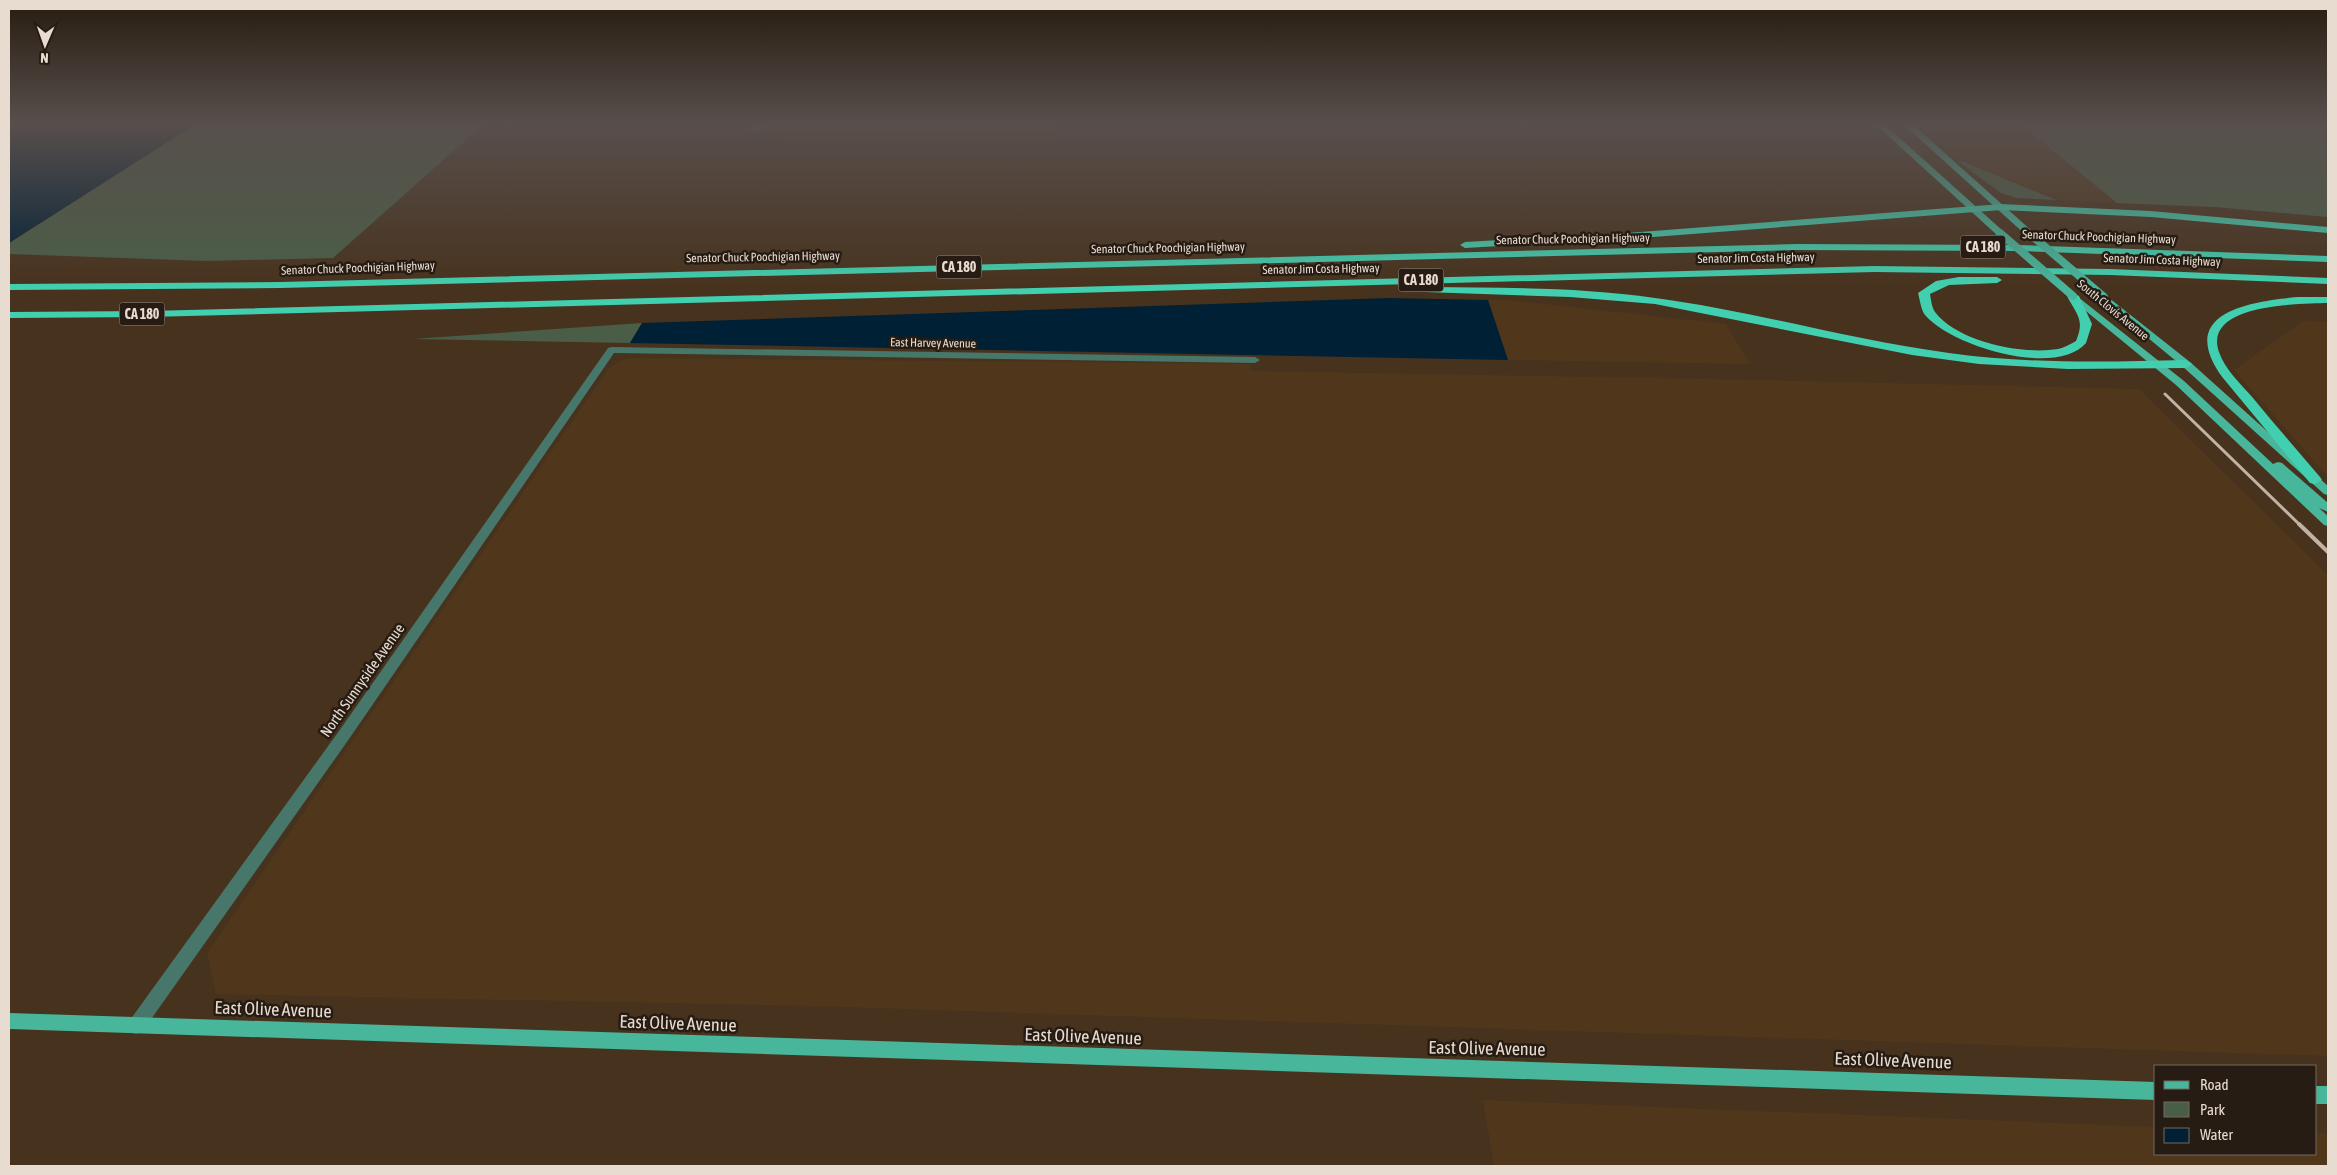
<svg xmlns="http://www.w3.org/2000/svg" width="2337" height="1175" font-family="'Asap Condensed',sans-serif">
<rect width="100%" height="100%" fill="#47321d"/>
<g fill="#50371c">
<polygon points="776,122 1056,122 1051,142 751,138 765,135"/>
<polygon points="1915,122 2018,122 2117,203 2056,200 1965,162 1959,162"/>
<polygon points="1488,300 1508,300 1726,324 1750,364 1508,360"/>
<polygon points="2303,321 2328,322 2328,477 2234,370"/>
<polygon points="636,358 1251,364 1252,371 1759,380 2139,389 2328,575 2328,1056 814,1006 216,994 207,953 608,369 621,360"/>
<polygon points="1483,1100 2156,1127 2156,1154 2316,1154 2316,1132 2328,1133 2328,1166 1494,1166"/>
</g>
<g fill="#4a5e47">
<polygon points="199,122 486,122 333,258 207,261 9,254 9,243"/>
<polygon points="2018,122 2328,122 2328,217 2215,207 2117,203"/>
<polygon points="1959,162 1964,162 2056,200 2017,198 2001,193"/>
<polygon points="642,323 630,343 413,339"/>
</g>
<g fill="#002035">
<polygon points="9,122 199,122 9,243"/>
<polygon points="1389,298 1488,300 1508,360 630,343 642,323"/>
</g>
<g fill="none" stroke-linecap="round" stroke-linejoin="round">
<g fill="#47776a" fill-rule="evenodd">
<polygon points="761,122 770,122 757,133 751,133 751,129"/>
<polygon points="611,347 1255,357 1260,360 1255,363 614,353 349,739 142,1032 136,1034 130,1032 127,1026 130,1020 339,731 608,348"/>
</g>
<g fill="#47b69b" fill-rule="evenodd">
<polygon points="1873,122 1882,122 2003,231 2003,235 1997,235"/>
<polygon points="1901,122 1910,122 2033,232 2033,236 2027,236"/>
<polygon points="2073,293 2184,381 2273,464 2278,462 2282,463 2328,503 2328,512 2319,508 2328,516 2328,526 2324,525 2176,385 2070,298 2068,296"/>
<polygon points="2104,294 2190,362 2328,486 2328,495 2324,494 2182,366 2101,299 2101,295"/>
<polygon points="9,1013 2156,1082 2156,1100 9,1029"/>
<rect x="2316" y="1086" width="12" height="18"/>
</g>
<g fill="#42cfaf" fill-rule="evenodd">
<polygon points="2001,204 2151,211 2328,227 2328,233 2151,217 2001,210 1627,239 1465,248 1460,245 1465,242 1627,233"/>
<polygon points="1796,244 2018,245 2328,256 2328,262 2018,251 1796,250 280,288 9,290 9,284 280,282"/>
<polygon points="1874,266 2110,269 2328,278 2328,284 2110,275 1874,272 149,317 9,318 9,312 149,311"/>
<path d="M1959,277H1997L2002,280L1997,283L1949,285L1930,294C1931,300 1932,308 1935,312C1958,342 2022,355 2058,349C2064,348 2070,344 2076,341C2085,320 2077,315 2067,296L2073,293L2079,296L2092,324L2086,343C2056,378 1951,346 1925,315C1921,310 1920,300 1918,293L1936,281Z"/>
<path d="M1429,287C1504,288 1580,287 1655,298C1754,311 1850,340 1949,353C2027,364 2107,362 2186,360L2192,364L2186,368L2068,369L1979,364L1912,355L1655,304L1570,297L1425,292V288Z"/>
<path d="M2297,297H2328V303C2301,304 2202,303 2219,352C2225,370 2241,384 2253,398C2275,425 2298,451 2320,477L2322,480L2315,484L2310,483L2223,378C2175,313 2248,302 2297,297Z"/>
</g>
<polyline stroke="#c1b2a3" stroke-width="3" points="2165,394 2300,525"/>
<polyline stroke="#c1b2a3" stroke-width="4" points="2299,524 2328,552"/>
<g stroke="#47b69b" stroke-width="8">
<polyline points="2000,233 2073,296"/>
<polyline points="2030,234 2104,297"/>
</g>
</g>
<linearGradient id="sky" x2="0" y2="1"><stop stop-color="#271c10"/><stop offset="0.43" stop-color="#584f4c"/><stop offset="1" stop-color="#584f4c" stop-opacity="0"/></linearGradient>
<rect width="2337" height="287" fill="url(#sky)"/>
<g text-anchor="middle" dominant-baseline="central" stroke-width="5" stroke-linejoin="round" paint-order="stroke">
<g font-size="12" fill="#e8dbcf" stroke="#261c13">
<text transform="translate(2099 237) rotate(2)">Senator Chuck Poochigian Highway</text>
<text transform="translate(1573 239) rotate(-1)">Senator Chuck Poochigian Highway</text>
<text transform="translate(1168 248) rotate(-1)">Senator Chuck Poochigian Highway</text>
<text transform="translate(763 257) rotate(-1)">Senator Chuck Poochigian Highway</text>
<text transform="translate(1756 258) rotate(-1)">Senator Jim Costa Highway</text>
<text transform="translate(2162 260) rotate(2)">Senator Jim Costa Highway</text>
<text transform="translate(358 268) rotate(-2)">Senator Chuck Poochigian Highway</text>
<text transform="translate(1321 269) rotate(-1)">Senator Jim Costa Highway</text>
<text transform="translate(2113 310) rotate(39)">South Clovis Avenue</text>
<text transform="translate(933 343) rotate(1)">East Harvey Avenue</text>
</g>
<g fill="#261c13" stroke="#aea297" stroke-width="1">
<rect x="1960.5" y="235.5" width="45" height="23" rx="4"/>
<rect x="936.5" y="255.5" width="45" height="23" rx="4"/>
<rect x="1398.5" y="268.5" width="45" height="23" rx="4"/>
<rect x="119.5" y="302.5" width="45" height="23" rx="4"/>
</g>
<g font-size="14" font-weight="bold" fill="#e8dbcf">
<text x="1983" y="247">CA 180</text>
<text x="959" y="267">CA 180</text>
<text x="1421" y="280">CA 180</text>
<text x="142" y="314">CA 180</text>
</g>
<g font-size="15" fill="#e8dbcf" stroke="#261c13">
<text transform="translate(362 680) rotate(-55)">North Sunnyside Avenue</text>
</g>
<g font-size="18" fill="#e8dbcf" stroke="#261c13">
<text transform="translate(273 1009) rotate(2)">East Olive Avenue</text>
<text transform="translate(678 1023) rotate(2)">East Olive Avenue</text>
<text transform="translate(1083 1036) rotate(2)">East Olive Avenue</text>
<text transform="translate(1487 1048) rotate(1)">East Olive Avenue</text>
<text transform="translate(1893 1060) rotate(2)">East Olive Avenue</text>
</g>
</g>
<rect width="2337" height="1175" fill="none" stroke="#e8dbcf" stroke-width="20"/>
<rect x="2154" y="1065" width="162" height="90" fill="#261c13" stroke="#74685e"/>
<rect x="2164" y="1081" width="25" height="8" fill="#47b69b" stroke="#74685e"/>
<text x="2200" y="1090" font-size="15" fill="#e8dbcf">Road</text>
<rect x="2164" y="1102" width="25" height="15" fill="#4a5e47" stroke="#74685e"/>
<text x="2200" y="1115" font-size="15" fill="#e8dbcf">Park</text>
<rect x="2164" y="1128" width="25" height="15" fill="#002035" stroke="#74685e"/>
<text x="2200" y="1140" font-size="15" fill="#e8dbcf">Water</text>
<g transform="translate(45 45) rotate(182)" stroke="#261c13" stroke-width="4" paint-order="stroke">
<path d="M0-4L9 19L0 12L-9 19Z" fill="#e8dbcf"/>
<text y="-8" font-size="14" font-weight="bold" text-anchor="middle" fill="#e8dbcf">N</text>
</g>
</svg>
